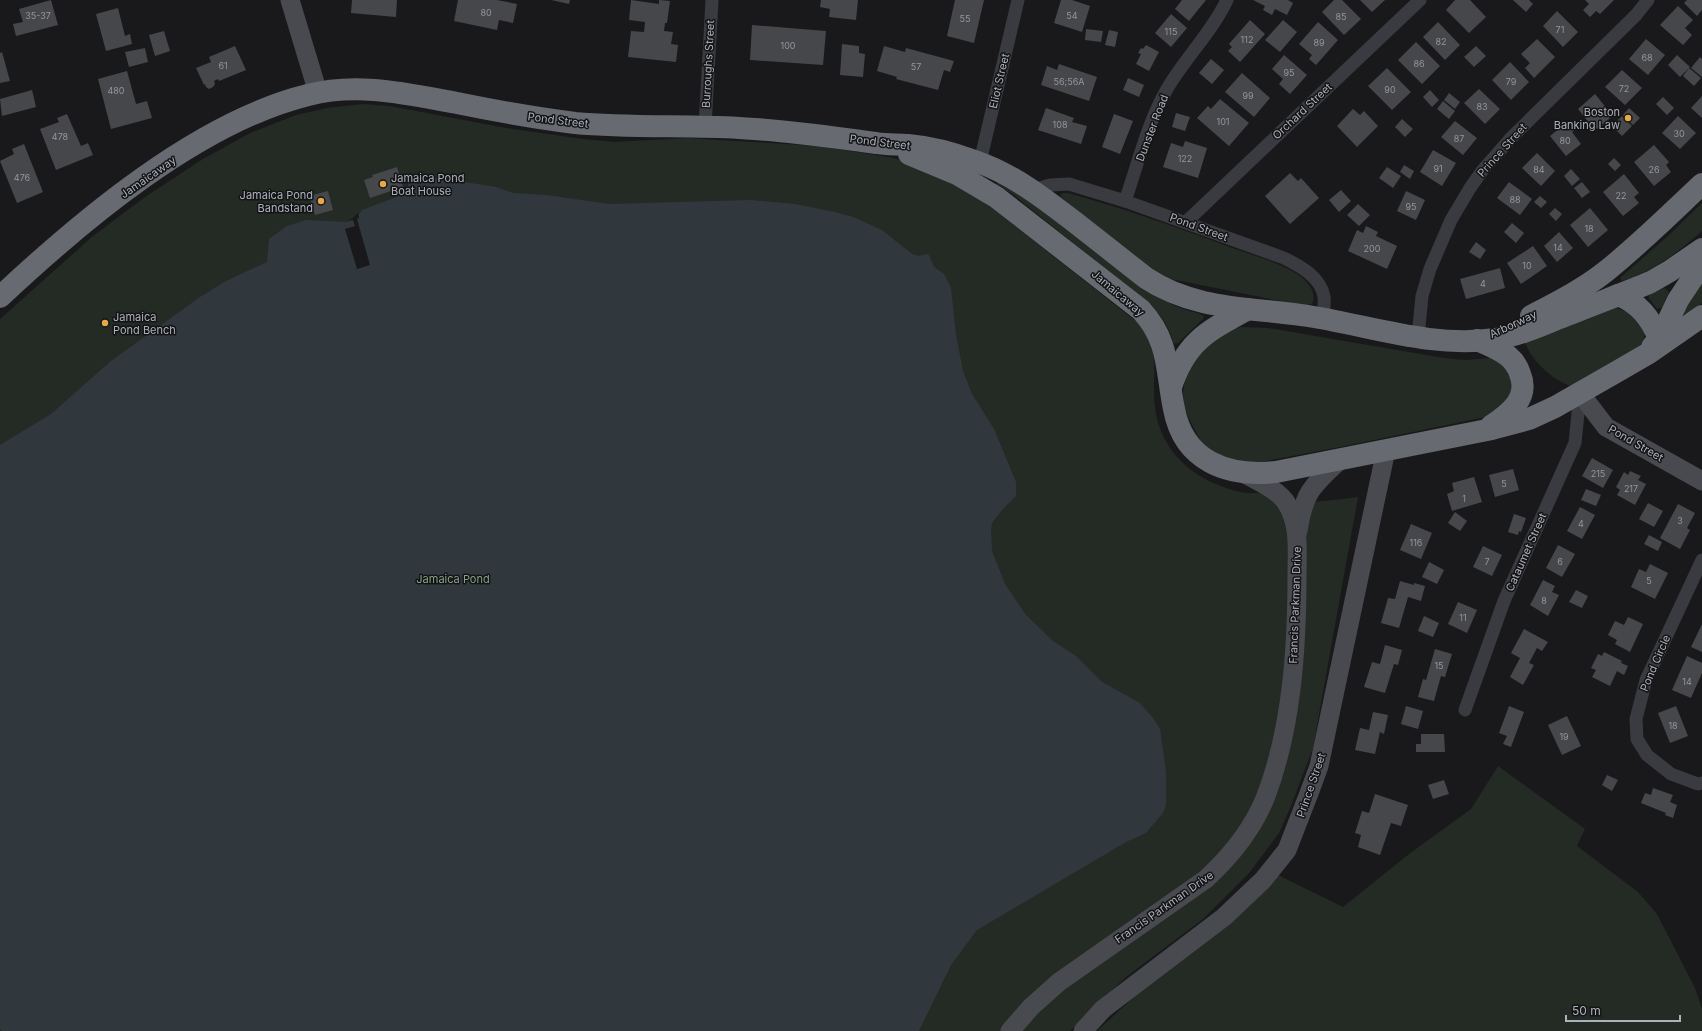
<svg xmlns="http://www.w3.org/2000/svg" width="1702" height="1031" font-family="Inter,sans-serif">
<rect width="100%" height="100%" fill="#19191b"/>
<g fill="#232b24">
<path d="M363,104L390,106L506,128L583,139L614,142L687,138L817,146L889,157L920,165L987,204L1137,322C1165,355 1149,377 1156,414C1165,459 1202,485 1246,493C1251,494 1256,492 1261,493C1268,494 1273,501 1280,502C1306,504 1332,500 1358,497L1313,748L1291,806L1279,833L1250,872L1203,919L1126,977L1070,1031H0V319L93,236L145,197L203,159L250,133L296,115L327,108Z"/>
<path d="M999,181L1020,192L1142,287C1154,295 1166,302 1180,308C1188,311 1197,312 1204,316L1203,319L1178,343L1174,344C1169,328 1163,317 1151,305L1011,193L997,184Z"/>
<path d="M1062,193H1068C1126,209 1182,229 1238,250C1256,256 1285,265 1300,276C1309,283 1317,293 1312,304L1305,306L1166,278L1157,273L1069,204L1060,196Z"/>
<path d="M1702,203V231C1681,250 1648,275 1621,281V277L1668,236Z"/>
<polygon points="1702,276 1702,303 1688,315 1684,313 1683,307"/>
<polygon points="1664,288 1669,292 1662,307 1657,309 1649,298 1649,295"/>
<path d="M1616,308L1634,314L1646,333L1641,344L1631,358L1572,386C1555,383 1527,357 1525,340Z"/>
<polygon points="1241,327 1268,328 1444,358 1465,360 1491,358 1498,361 1507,369 1513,389 1496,415 1340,447 1261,462 1241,463 1210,451 1203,445 1188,417 1184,405 1183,393 1186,373 1196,355 1232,329"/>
<polygon points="1498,766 1585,829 1577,846 1638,892 1657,914 1695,988 1702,1009 1702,1031 1097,1031 1146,986 1276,874 1343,907 1409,854 1471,809"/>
</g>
<polygon fill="#30383e" points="408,176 452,180 496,187 513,193 547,195 609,204 751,200 795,204 835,212 853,217 882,230 912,254 919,256 927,254 929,255 934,267 944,274 951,288 956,335 963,371 972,394 994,429 1016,482 1016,496 1002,510 992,523 991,531 992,551 1005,584 1026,615 1053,641 1076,656 1102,682 1140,703 1153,718 1160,729 1166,772 1166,805 1163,813 1146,833 1126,842 977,930 951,965 919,1031 2,1031 0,1029 0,445 51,414 111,361 200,297 226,281 267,262 269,239 287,226 306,220 347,222 355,220 362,210 399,196 408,186"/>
<polygon fill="#19191b" points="358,213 359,218 357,219 370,265 357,269 345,229 355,226 353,220 349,220 353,218"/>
<g fill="#46474b">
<polygon points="51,0 58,25 16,36 13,24 23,22 19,9"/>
<polygon points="352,0 397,0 396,17 351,13"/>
<polygon points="458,0 497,0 517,4 513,23 499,20 497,30 454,21"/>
<polygon points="551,0 570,0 569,4"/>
<polygon points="631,0 659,4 659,0 670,1 667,23 665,23 664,31 673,32 671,44 678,45 676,62 628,57 631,31 644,32 645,22 629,20"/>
<polygon points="821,0 858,0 856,20 829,17 830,9 820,7"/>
<polygon points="955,0 984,0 974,43 947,36"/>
<polygon points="1061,0 1072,0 1090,6 1082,32 1054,23"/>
<polygon points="1182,0 1206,0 1189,21 1175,9"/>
<polygon points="1253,0 1288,0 1293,3 1287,15 1275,9 1272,15 1263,10 1265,6"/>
<polygon points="1334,0 1342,0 1361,19 1344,35 1322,12"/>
<polygon points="1360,0 1385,0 1372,12"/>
<polygon points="1455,0 1470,0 1486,17 1469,33 1446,10"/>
<polygon points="1513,0 1529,0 1533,4 1526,12"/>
<polygon points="1585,0 1614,0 1600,14 1596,11 1590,17 1583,10 1589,4"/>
<polygon points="1687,0 1702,0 1702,10 1697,16 1684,3"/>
<polygon points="1678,6 1693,20 1685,28 1692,35 1683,45 1660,25"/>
<polygon points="118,8 125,36 130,34 132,44 106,51 96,14"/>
<polygon points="1557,11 1578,32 1563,47 1543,26"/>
<polygon points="1171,14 1187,28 1171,47 1155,33"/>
<polygon points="1250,20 1265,34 1240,62 1228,51 1232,47 1229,44"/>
<polygon points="1283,20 1297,32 1280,52 1265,40"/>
<polygon points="1318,22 1338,40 1316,65 1309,59 1312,55 1299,44"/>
<polygon points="1438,22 1460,45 1445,60 1423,37"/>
<polygon points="752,25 826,31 823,65 750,60"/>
<polygon points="1086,29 1103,31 1101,42 1085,40"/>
<polygon points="1109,30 1118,32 1115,47 1105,45"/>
<polygon points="164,31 170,51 155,56 149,35"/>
<polygon points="1537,39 1555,57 1534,78 1525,68 1530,63 1521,54"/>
<polygon points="1646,39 1665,55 1648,75 1629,59"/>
<polygon points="1416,42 1440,66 1422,84 1398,60"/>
<polygon points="842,44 859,46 859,53 865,54 863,77 840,75"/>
<polygon points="1146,45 1159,52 1149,71 1136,64 1141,54 1138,53 1141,48 1143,49"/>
<polygon points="235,46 246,70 219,81 218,79 214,81 215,84 213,87 209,89 206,87 205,84 204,85 196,68 211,62 209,57"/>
<polygon points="884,46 905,52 906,48 954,61 950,72 944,70 938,90 896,79 897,77 877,71"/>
<polygon points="1476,46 1486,56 1474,67 1464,57"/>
<polygon points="145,48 148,62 129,67 125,52"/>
<polygon points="2,52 10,81 0,83 0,53"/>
<polygon points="1284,55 1307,75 1290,94 1279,84 1283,79 1272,69"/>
<polygon points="1677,55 1690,67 1680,77 1668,65"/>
<polygon points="1700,57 1702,59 1702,77 1691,68"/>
<polygon points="1211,59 1224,70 1212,84 1199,73"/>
<polygon points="1510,62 1529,82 1511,100 1492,80"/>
<polygon points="1059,64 1097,77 1089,101 1041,85 1047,66 1057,70"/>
<polygon points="1387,68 1411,92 1392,110 1368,86"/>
<polygon points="1689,68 1701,78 1694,86 1683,76"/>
<polygon points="1622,70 1642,88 1625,105 1605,87"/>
<polygon points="127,71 136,104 147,101 152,118 111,129 98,79"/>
<polygon points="1242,73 1270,98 1254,117 1225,92"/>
<polygon points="1128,78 1144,85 1139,97 1123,90"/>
<polygon points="1479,89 1500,109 1485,124 1464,103"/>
<polygon points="32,90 36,107 2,116 0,99"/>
<polygon points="1430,90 1439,100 1432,107 1423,97"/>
<polygon points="1449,93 1460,102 1455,109 1444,100"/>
<polygon points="1595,94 1608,110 1605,112 1610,118 1597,129 1592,123 1590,124 1578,109"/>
<polygon points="1702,96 1702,118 1691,108"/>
<polygon points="1663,97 1674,108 1667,115 1656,104"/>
<polygon points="1220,99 1249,123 1229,146 1197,118 1208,106 1211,109"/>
<polygon points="1443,101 1455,111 1449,119 1437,109"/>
<polygon points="1046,108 1074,118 1072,122 1087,126 1081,144 1038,130"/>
<polygon points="1629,108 1640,118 1633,125 1623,115"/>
<polygon points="1353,109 1360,115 1364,111 1378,126 1357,147 1337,126"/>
<polygon points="1176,113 1190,117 1185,131 1172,127"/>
<polygon points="67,114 81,146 88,143 93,155 56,170 40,129 59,122 57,118"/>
<polygon points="1114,114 1133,121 1120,154 1102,147"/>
<polygon points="1622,116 1632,126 1622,136 1612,126"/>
<polygon points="1678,116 1696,133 1680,149 1662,133"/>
<polygon points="1402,119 1413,129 1405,137 1395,127"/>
<polygon points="1455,121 1477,138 1463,155 1441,137"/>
<polygon points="1568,121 1575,130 1572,132 1581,144 1566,156 1550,136"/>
<polygon points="1185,141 1207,148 1198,178 1163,167 1171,143 1183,147"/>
<polygon points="24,144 43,192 17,203 0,161 14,154 12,149"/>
<polygon points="1654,145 1669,162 1666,165 1671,172 1654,186 1634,162"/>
<polygon points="1433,150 1456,163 1442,186 1420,172"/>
<polygon points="1537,153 1555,171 1541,186 1522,168"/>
<polygon points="1614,158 1621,165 1615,171 1608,164"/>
<polygon points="1404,165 1414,171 1410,179 1400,172"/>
<polygon points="397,167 403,187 370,198 364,180 373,177 372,175"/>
<polygon points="1387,167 1401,176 1393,188 1379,178"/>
<polygon points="1571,169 1580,179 1572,186 1564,176"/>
<polygon points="1290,173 1298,181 1301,178 1319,198 1290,224 1265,196"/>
<polygon points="1624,174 1639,193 1634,197 1639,203 1623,216 1603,192"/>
<polygon points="1509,182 1532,199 1520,215 1497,198"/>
<polygon points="1582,182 1590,192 1582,198 1574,188"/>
<polygon points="1341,190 1351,201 1339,212 1329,200"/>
<polygon points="328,191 333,210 315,215 309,196"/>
<polygon points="1406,191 1425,200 1416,220 1397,211"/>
<polygon points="1540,196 1547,202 1541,208 1534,202"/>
<polygon points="1358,204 1370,215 1359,226 1347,215"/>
<polygon points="1555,208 1562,214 1556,221 1549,214"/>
<polygon points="1590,208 1608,230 1588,247 1570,225"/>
<polygon points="1512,223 1524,233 1516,243 1504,232"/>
<polygon points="1366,226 1378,232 1376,236 1397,246 1387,269 1348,251 1357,230 1363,233"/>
<polygon points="1559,232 1573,248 1557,262 1544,246"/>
<polygon points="1476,242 1486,250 1480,259 1469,252"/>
<polygon points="1533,246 1547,266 1521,284 1507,263"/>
<polygon points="1500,268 1505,288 1466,299 1460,279"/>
<polygon points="1592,458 1613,470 1603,488 1582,476"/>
<polygon points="1513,469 1519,490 1495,497 1489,475"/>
<polygon points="1630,471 1641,476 1638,480 1646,484 1635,505 1617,495 1620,490 1616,487 1624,472 1628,475"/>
<polygon points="1474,477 1482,502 1452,511 1447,494 1454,491 1452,483"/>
<polygon points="1586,489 1601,495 1596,506 1581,500"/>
<polygon points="1648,503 1663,511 1654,527 1639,519"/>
<polygon points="1678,504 1695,513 1687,528 1690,530 1680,549 1660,538"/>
<polygon points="1580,507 1595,515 1582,539 1567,531"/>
<polygon points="1455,512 1467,521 1460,531 1448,523"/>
<polygon points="1514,514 1526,518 1521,532 1519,531 1518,535 1508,532"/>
<polygon points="1411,524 1432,533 1421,559 1400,550"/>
<polygon points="1649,535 1662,542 1658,551 1644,544"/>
<polygon points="1558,545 1575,554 1562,577 1546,568"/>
<polygon points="1483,546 1502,555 1492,576 1473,567"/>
<polygon points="1429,562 1444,570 1437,584 1422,577"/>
<polygon points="1650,564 1668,573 1655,599 1631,587 1639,569 1646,572"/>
<polygon points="1543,580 1555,586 1552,592 1559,595 1548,616 1530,605"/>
<polygon points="1400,581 1414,585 1414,583 1425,586 1421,601 1408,597 1399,628 1381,623 1388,598 1395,599"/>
<polygon points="1576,590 1588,596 1582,608 1569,602"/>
<polygon points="1458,602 1477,610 1467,633 1448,624"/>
<polygon points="1424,616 1439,623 1433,637 1418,631"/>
<polygon points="1628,617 1643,624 1630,652 1615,644 1617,640 1608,635 1615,621 1624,625"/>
<polygon points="1702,624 1702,652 1691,647"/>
<polygon points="1524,629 1548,642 1542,651 1537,648 1529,663 1534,665 1523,685 1510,677 1520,658 1511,653"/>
<polygon points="1385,645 1402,650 1398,665 1394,664 1385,693 1364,687 1372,662 1380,664"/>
<polygon points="1435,649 1452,654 1445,677 1441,676 1434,701 1418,697 1423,679 1426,680"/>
<polygon points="1604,652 1622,661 1621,663 1628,666 1624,675 1617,671 1610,686 1592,677 1596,670 1591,668 1598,654 1602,656"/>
<polygon points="1687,656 1702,663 1702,673 1691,698 1672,690"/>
<polygon points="1406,706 1423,711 1418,729 1401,724"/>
<polygon points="1509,706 1524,712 1511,747 1503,744 1507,736 1499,733"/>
<polygon points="1676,706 1688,736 1670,743 1658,713"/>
<polygon points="1373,712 1388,715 1384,734 1380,732 1375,754 1355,750 1360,728 1369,730"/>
<polygon points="1567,716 1581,746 1562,755 1548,725"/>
<polygon points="1421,734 1444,734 1445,752 1416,752 1416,744 1421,744"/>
<polygon points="1607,775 1618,780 1612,791 1602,785"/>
<polygon points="1444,780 1449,794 1433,799 1428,785"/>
<polygon points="1653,788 1673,795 1670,802 1677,805 1673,818 1665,815 1666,813 1641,803 1645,793 1651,795"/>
<polygon points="1375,794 1408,805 1401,826 1391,823 1380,855 1358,847 1361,835 1355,833 1362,811 1369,813"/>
</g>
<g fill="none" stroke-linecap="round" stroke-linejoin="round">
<g stroke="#3a3b40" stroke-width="13">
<polyline points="705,127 712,0"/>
<polyline points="980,162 1018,0"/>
<path d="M1033,190L1050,185L1069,184L1125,201L1284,258C1300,266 1321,277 1324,297C1325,304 1323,312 1323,319"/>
<path d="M1125,201C1138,164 1147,124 1167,89C1185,58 1212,32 1227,0"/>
<polyline points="1186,222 1420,0"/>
<polyline points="1418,337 1422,296 1430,269 1451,220 1470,188 1482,171 1510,139 1636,15 1648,0"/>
<polyline points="1702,560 1646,680 1636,719 1637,739 1647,755 1671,774 1698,784 1702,783"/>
<polyline points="1465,710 1504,601 1575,443 1580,393"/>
</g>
<g stroke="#484a50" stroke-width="19">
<polyline points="290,0 318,93"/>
<polyline points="1580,393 1606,427 1702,481"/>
<path d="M1298,531C1304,492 1312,486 1340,460"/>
<path d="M1010,1031L1031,1007L1059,982L1206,879C1232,855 1253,829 1266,796C1292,727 1297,648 1297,575C1297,551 1300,525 1287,504C1279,490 1257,481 1243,473"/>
<polyline points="1083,1031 1103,1009 1224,917 1263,880 1287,850 1311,788 1319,766 1386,450"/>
</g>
<g stroke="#676a70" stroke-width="22">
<path d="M909,154L957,174L996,197L1141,310C1170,341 1166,371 1174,409C1184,462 1228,477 1276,472L1492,429L1529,419L1555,407L1618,371L1649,353L1702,316"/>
<path d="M1618,295C1639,303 1650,318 1659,338"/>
<path d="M0,297C81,221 198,122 308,95C358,82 407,94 457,103C496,111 536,118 575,123C630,128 684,125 739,128C785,130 830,137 876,143C887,145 897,144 908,145C931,147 953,153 975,161C1013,174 1045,199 1076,223C1099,241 1123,260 1146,278C1197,312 1256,307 1314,317C1374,327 1434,348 1496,339C1522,335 1546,323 1570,314C1597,303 1625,293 1651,282L1670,271L1702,249"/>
<path d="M1531,316C1556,303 1582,290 1605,272C1639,245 1670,214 1702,184"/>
<path d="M1477,340C1488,345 1499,349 1508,356C1514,361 1518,367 1520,374C1530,398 1509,414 1491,426"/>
<polyline points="1652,347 1661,336 1678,300 1702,264"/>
<path d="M1171,387C1186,341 1208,331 1248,309"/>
</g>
</g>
<g fill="#e6a946" stroke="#141416" stroke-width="1.5">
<circle cx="1628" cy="118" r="4"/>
<circle cx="383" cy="184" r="4"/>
<circle cx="321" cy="201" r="4"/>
<circle cx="105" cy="323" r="4"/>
</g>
<g text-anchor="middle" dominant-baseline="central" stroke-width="3" stroke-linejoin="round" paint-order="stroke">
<g font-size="9" fill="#92969e">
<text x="486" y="12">80</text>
<text x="38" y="15">35-37</text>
<text x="1072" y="15">54</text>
<text x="1341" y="16">85</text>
<text x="965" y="18">55</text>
<text x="1560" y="29">71</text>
<text x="1171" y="31">115</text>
<text x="1247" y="39">112</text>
<text x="1441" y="41">82</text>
<text x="1319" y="42">89</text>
<text x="788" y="45">100</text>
<text x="1647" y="57">68</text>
<text x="1419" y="63">86</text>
<text x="223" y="65">61</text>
<text x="916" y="66">57</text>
<text x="1289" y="72">95</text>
<text x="1069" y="81">56;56A</text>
<text x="1511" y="81">79</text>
<text x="1624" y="88">72</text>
<text x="1390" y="89">90</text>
<text x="116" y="90">480</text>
<text x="1248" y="95">99</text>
<text x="1482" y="106">83</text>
<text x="1223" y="121">101</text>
<text x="1060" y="124">108</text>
<text x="1679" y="133">30</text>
<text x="60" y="136">478</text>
<text x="1459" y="138">87</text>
<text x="1565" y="140">80</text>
<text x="1185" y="158">122</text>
<text x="1438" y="168">91</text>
<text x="1539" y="169">84</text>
<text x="1654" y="169">26</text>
<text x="22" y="177">476</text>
<text x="1621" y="195">22</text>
<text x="1515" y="199">88</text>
<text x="1411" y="206">95</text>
<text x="1589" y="228">18</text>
<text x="1558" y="247">14</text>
<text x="1372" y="248">200</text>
<text x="1527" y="265">10</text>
<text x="1483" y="283">4</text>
<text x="1598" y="473">215</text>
<text x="1504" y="483">5</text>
<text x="1631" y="488">217</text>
<text x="1464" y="498">1</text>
<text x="1680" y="520">3</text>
<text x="1581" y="523">4</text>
<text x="1416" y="542">116</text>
<text x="1487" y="561">7</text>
<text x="1560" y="561">6</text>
<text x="1649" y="580">5</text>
<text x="1544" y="600">8</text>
<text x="1463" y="617">11</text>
<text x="1439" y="665">15</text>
<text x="1687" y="681">14</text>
<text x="1673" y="725">18</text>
<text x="1564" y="736">19</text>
</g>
<g font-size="11" fill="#acb1ba" stroke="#141416">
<text transform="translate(708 64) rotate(-87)">Burroughs Street</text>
<text transform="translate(999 81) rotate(-77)">Eliot Street</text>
<text transform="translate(1302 111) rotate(-43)">Orchard Street</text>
<text transform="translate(558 120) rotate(7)">Pond Street</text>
<text transform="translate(1152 128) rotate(-69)">Dunster Road</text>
<text transform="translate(880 142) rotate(7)">Pond Street</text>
<text transform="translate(1502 150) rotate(-48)">Prince Street</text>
<text transform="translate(148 177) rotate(-35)">Jamaicaway</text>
<text transform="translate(1199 227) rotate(20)">Pond Street</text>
<text transform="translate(1118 293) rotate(40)">Jamaicaway</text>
<text transform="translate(1513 324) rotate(-25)">Arborway</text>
<text transform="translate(1636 443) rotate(30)">Pond Street</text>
<text transform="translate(1526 552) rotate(-66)">Cataumet Street</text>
<text transform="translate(1295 605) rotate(-88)">Francis Parkman Drive</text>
<text transform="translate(1655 663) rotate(-67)">Pond Circle</text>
<text transform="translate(1311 785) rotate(-71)">Prince Street</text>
<text transform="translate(1164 907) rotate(-35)">Francis Parkman Drive</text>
</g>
<g font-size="11" fill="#acb1ba" stroke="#141416" text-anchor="end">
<text x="1620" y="112">Boston<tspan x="1620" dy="13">Banking Law</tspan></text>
<text x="391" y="178" text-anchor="start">Jamaica Pond<tspan x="391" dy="13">Boat House</tspan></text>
<text x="313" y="195">Jamaica Pond<tspan x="313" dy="13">Bandstand</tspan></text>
<text x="113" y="317" text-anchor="start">Jamaica<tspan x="113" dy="13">Pond Bench</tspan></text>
</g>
<g font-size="11" fill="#85a385" stroke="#141416">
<text x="453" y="579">Jamaica Pond</text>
</g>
</g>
<path d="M1566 1015v6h114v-6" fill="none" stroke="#acb1ba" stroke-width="2"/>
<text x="1572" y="1015" font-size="12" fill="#acb1ba" stroke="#141416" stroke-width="3" paint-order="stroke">50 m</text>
</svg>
